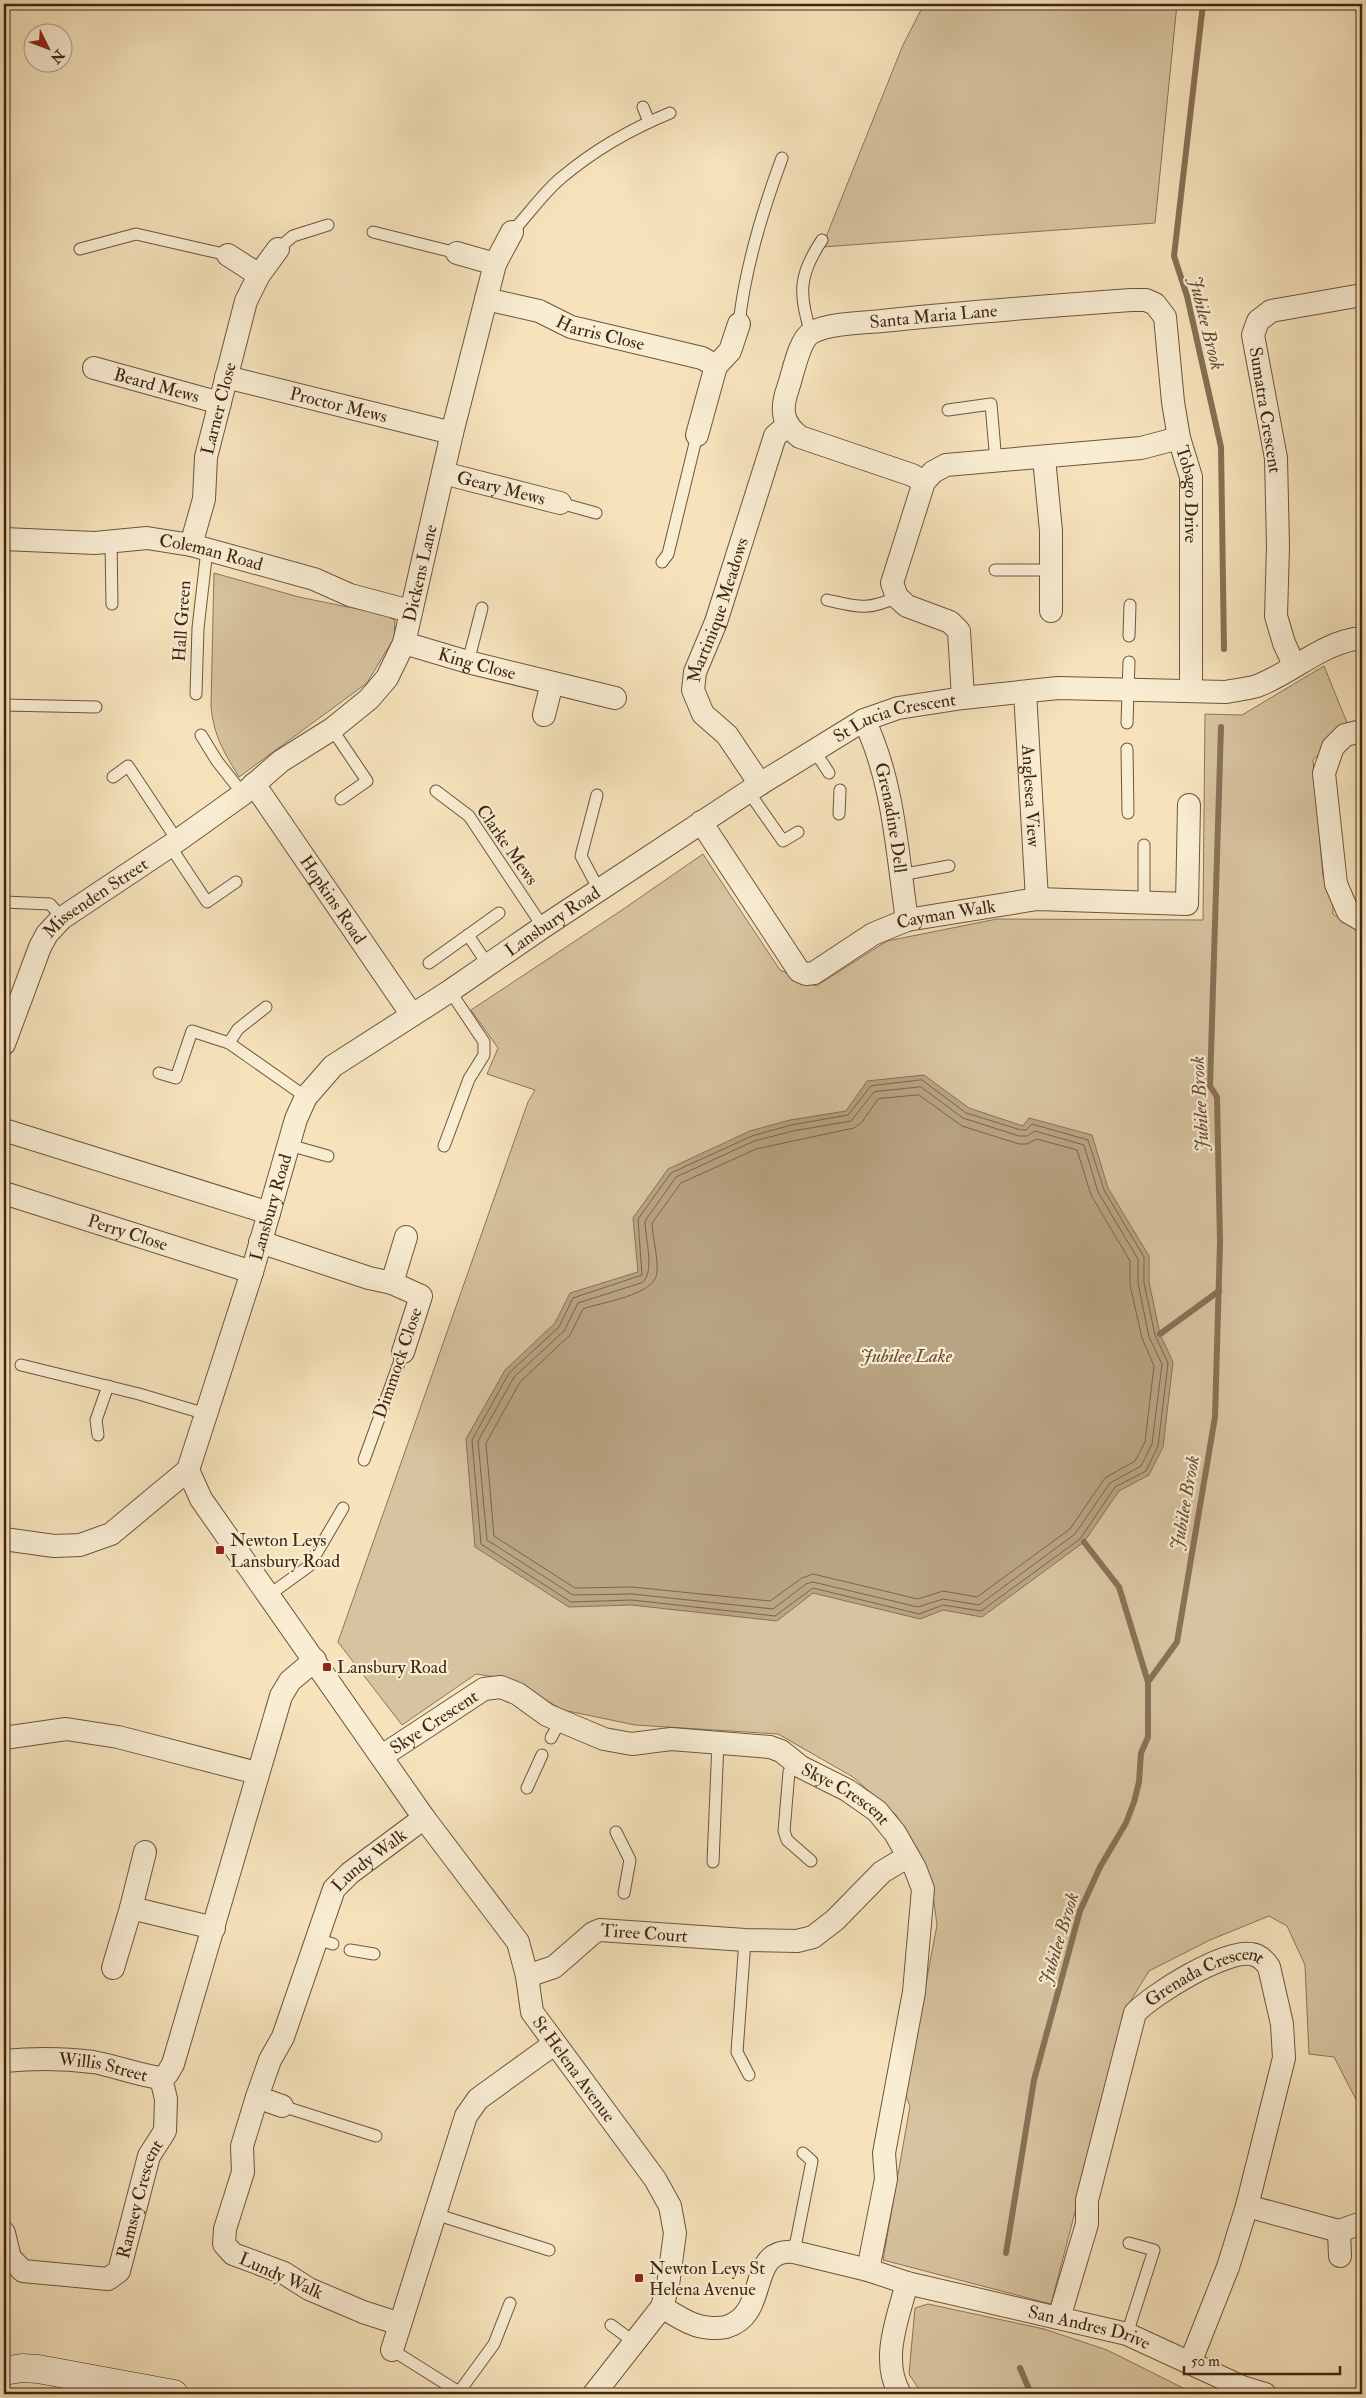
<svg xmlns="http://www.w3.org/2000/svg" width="1366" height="2398" font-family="'IM FELL Double Pica',serif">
<rect width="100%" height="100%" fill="#f6e3bc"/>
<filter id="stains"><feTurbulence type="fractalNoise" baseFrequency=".004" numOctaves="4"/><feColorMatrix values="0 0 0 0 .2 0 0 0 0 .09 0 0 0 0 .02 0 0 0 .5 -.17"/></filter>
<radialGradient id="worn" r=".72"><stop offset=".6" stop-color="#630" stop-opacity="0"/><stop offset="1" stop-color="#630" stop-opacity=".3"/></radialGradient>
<g fill="#d7c39f" stroke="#8c7458">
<polygon points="924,4 1177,4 1155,223 822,247 903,45"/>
<path d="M214,573L299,597L382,614L395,620L394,638L367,683L239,777C224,752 214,737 211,707Z"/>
<path d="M1324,666L1348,725L1313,760L1323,876C1332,888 1333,899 1333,914L1362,933V2111L1334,2057L1309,2054L1305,1965L1287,1926L1269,1916L1210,1940L1149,1971L1130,2002L1051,2304L883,2260L910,2106L905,2094L937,1925L931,1881L918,1850L896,1815L853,1777L778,1734L635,1725L563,1710L510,1679L476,1674L402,1725L338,1642L528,1102L535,1090L487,1074L498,1048L471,1010L622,910L703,854L780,970L816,986L887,941L997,919L1203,920L1205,714L1242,715Z"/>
<polygon points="928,2304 1044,2329 1107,2350 1195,2394 922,2394 909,2374 915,2308"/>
</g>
<polygon fill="#b8a382" stroke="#887155" points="924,1075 969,1108 1023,1126 1029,1118 1092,1135 1108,1188 1149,1256 1149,1282 1160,1334 1173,1362 1163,1447 1149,1475 1119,1491 1084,1542 982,1617 943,1610 920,1619 813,1593 777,1621 631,1605 569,1607 475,1547 466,1439 505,1370 555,1323 570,1293 638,1272 633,1218 668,1169 750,1131 790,1120 846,1111 867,1081"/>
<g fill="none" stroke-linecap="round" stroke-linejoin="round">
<g stroke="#7c644a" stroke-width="1">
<polygon points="922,1080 966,1113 1021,1130 1026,1130 1032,1124 1088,1140 1104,1190 1144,1257 1144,1283 1155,1335 1168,1363 1158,1446 1146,1471 1115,1487 1080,1539 981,1611 943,1605 919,1614 813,1588 775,1616 632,1600 571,1602 481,1544 472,1440 509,1373 559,1327 573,1298 642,1275 638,1219 671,1173 752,1136 791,1125 848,1115 871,1086"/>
<path d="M921,1087L963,1118L1019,1136H1027L1035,1131L1084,1145L1098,1192L1138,1259V1283L1149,1337L1162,1364L1152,1444L1141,1466L1110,1483L1075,1534L979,1605L943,1599L918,1607L813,1582L806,1584L773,1609L632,1594L573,1595L487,1540L478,1441L514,1377L564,1331L578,1303L641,1283C656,1275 645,1237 645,1221L676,1177L754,1141L793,1131L851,1121L874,1092Z"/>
<path d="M919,1095L962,1126L1019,1144H1027L1037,1139L1077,1150L1091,1195L1130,1261V1285L1142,1338L1154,1366L1145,1442L1135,1461L1105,1478L1070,1529L977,1597L943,1591L918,1599L813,1574L802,1578L770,1601L632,1587L575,1588L494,1536L486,1443L520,1382L570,1335L583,1309C601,1302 654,1296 657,1273C658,1257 653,1239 652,1223L681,1183L756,1149L854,1128L862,1122L878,1099Z"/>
</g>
<g stroke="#887155" stroke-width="6">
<polyline points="1203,4 1174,256 1187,296 1221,447 1224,649"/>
<polyline points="1160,1334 1219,1291"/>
<polyline points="1084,1542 1119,1587 1148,1682"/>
<polyline points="1006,2253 1034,2080 1080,1911 1100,1867 1126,1823 1134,1802 1139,1782 1141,1753 1148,1737 1148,1682 1177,1642 1215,1417 1220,1242 1217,1097 1210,1086 1221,727"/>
<polyline points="1020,2368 1031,2394"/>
</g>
<defs>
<g id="lane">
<polyline points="643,107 649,122"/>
<polyline points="373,232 457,253"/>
<path d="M512,232C528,215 543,193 561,178C593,151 631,129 670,113"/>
<polyline points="80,249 136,234 228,255"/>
<polyline points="278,249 293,236 328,225"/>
<path d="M739,324C745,267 762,212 782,158"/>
<path d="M811,333C798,294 799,274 822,240"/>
<polyline points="948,410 991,404 996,462"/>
<polyline points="560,503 596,513"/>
<polyline points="111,542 112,604"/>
<polyline points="662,562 668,554 697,435"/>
<polyline points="995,570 1051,570"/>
<path d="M827,600C858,607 867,611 897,597"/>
<polyline points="1129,636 1130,605"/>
<polyline points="468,662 482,608"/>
<polyline points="196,694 198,628 207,550"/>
<polyline points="4,705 96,707"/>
<polyline points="1127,723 1129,662"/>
<polyline points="332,729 367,781 341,799"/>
<polyline points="201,735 217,761 243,794"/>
<polyline points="1127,749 1128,813"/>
<polyline points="814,750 829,773"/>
<polyline points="113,777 128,766 177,840"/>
<polyline points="436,791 469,816 543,927"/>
<polyline points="748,791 783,841 798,832"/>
<polyline points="597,795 581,856 599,890"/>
<polyline points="839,814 840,790"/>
<polyline points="170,846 207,902 236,882"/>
<polyline points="900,875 949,866"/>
<polyline points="4,902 50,904 62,918"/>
<polyline points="1144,902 1144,845"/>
<polyline points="468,935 488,965"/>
<polyline points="429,963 499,913"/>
<polyline points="229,1043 238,1029 266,1007"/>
<polyline points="159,1073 176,1078 192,1031 229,1043 306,1097"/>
<polyline points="289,1145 328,1156"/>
<polyline points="444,1146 469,1079 484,1055 484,1042 450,991"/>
<polyline points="21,1365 139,1394 206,1414"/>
<polyline points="98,1435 96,1420 108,1386"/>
<polyline points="364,1460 403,1352"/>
<polyline points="269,1595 309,1566 343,1508"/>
<polyline points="551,1738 560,1721"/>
<polyline points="796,1763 789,1772 784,1831 787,1840 811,1861"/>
<polyline points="527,1788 542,1755"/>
<polyline points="616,1832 630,1860 624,1893"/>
<polyline points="713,1862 718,1742"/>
<polyline points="316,1939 333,1944"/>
<polyline points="745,1940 737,2052 749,2075"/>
<polyline points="350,1950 374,1954"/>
<polyline points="282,2106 376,2136"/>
<polyline points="435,2214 549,2250"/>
<polyline points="794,2252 812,2161 803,2153"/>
<polyline points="611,2325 634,2342"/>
<polyline points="1127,2334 1154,2250 1129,2243"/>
<polyline points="392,2350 462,2394"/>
<polyline points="459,2392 494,2344 510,2303"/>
</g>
<g id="street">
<polyline points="457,253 495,264"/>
<polyline points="228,255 259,275"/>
<path id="s1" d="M486,299L539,311L571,327L702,358L716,366"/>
<path id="s2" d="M94,368L220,403"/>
<path id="s3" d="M226,377L452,433"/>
<polyline points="697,435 716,366 730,351 739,324"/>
<polyline points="1044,458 1051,531 1051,611"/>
<path id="s4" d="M443,473L560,503"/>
<path id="s5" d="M924,482L912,475L800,437C781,423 781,408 788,388C793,374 799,340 811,333C828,323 863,323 882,321C965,312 1048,306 1131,300H1146L1155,304L1165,317L1173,402L1179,438L1191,477V690"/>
<path id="s6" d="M4,539L95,543L147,538L191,545L314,579L350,595L410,611"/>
<path id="s7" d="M191,545L204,499L206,457L246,301L259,275L278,249"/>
<path id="s8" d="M404,643L468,662L615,698"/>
<polyline points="1294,665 1284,643 1276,616 1278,546 1276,458 1253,335 1258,321 1271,311 1362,295"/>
<path id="s9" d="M1025,692L1037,899"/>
<polyline points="963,698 959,631 950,622 907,606 897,597 892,583 924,482 933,472 946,465 1141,448 1179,438"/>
<polyline points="544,715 552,683"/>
<path id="s10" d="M864,720C894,782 897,853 907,920"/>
<polyline points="1362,731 1345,735 1333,747 1324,773 1336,884 1348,912 1362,920"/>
<path id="s11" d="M254,784L412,1015"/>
<path id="s12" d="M760,784L727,735L703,714L693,690L695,672L716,622L775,436L788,425"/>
<path id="s13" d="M701,822L799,971L806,974L814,973L873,934L907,920L1037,899L1187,904L1189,805"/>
<path id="s14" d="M4,1044L40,947L47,934L62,918L170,846L243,794L281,761L332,729L369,699L387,678L404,643L452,433L495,264L512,232"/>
<polyline points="4,1130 269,1213"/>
<path id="s15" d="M4,1193L252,1272"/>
<polyline points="260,1242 369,1278 392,1283 421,1296 403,1352"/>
<polyline points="392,1283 406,1237"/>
<path id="s16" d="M188,1470L201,1499L424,1818L518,1942L527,1976L532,2012L655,2179L670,2206L675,2233L668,2285L662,2307L594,2394"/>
<path id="s17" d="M4,1539L54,1546L80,1545L111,1534L188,1470L252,1272L296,1119L306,1097L333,1066L450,991L543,927L760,784L864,720L898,708L963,698L1058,688L1226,692C1236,690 1247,689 1257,686C1294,672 1322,642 1362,638"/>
<polyline points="4,1738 66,1729 118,1737 257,1773"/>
<path id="s18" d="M382,1756L484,1689L501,1687L518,1694L547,1715L604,1739L632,1744L671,1739L770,1747L781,1751L801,1767L847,1790L877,1811L895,1833L915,1868L923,1889L914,1992L884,2153L886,2179L868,2270"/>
<polyline points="131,1908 214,1928"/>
<polyline points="113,1968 131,1908 145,1852"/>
<path id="s19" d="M527,1976L554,1967L593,1933L600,1930L745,1940L797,1941L813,1937L835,1920L882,1872L907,1857"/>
<path id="s20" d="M4,2061C34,2058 63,2058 93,2062C116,2066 137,2075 161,2078L167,2074L173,2064L281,1696L290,1681L315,1660"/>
<polyline points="257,2097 282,2106"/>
<polyline points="1247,2206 1339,2231 1362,2223"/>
<polyline points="1339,2231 1340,2256"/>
<path id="s21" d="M4,2233L10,2258L23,2271L108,2279L119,2271L149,2156L165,2131L166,2099L161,2078"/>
<path id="s22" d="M662,2307C672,2313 682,2320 693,2324C702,2328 716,2329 726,2327C771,2314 745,2248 794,2252L868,2270L907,2283L1127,2334L1242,2387L1265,2394"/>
<path id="s23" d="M1059,2318L1087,2224V2200L1135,2013C1153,1994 1224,1950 1251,1954C1259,1955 1265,1961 1269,1967L1282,2024L1284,2058L1247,2206L1228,2267L1190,2363"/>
<path id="s24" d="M400,2324L363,2312L309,2289L284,2273L233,2254L224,2244L225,2229L243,2172L242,2146L257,2097L270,2060L283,2037L334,1889L350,1873L424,1818"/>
<polyline points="392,2350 466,2116 478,2099 554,2044"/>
<path d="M900,2394C880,2360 898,2318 907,2283"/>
</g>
<polyline id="secondary" points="4,2371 22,2368 38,2369 174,2394"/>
</defs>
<use href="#lane" stroke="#6e553c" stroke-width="13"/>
<use href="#street" stroke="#6e553c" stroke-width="24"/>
<use href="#secondary" stroke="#402611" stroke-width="29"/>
<use href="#lane" stroke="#f9edd3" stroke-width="11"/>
<use href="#street" stroke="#f9edd3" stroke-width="22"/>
<use href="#secondary" stroke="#f9edd3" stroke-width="28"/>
</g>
<g fill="#8f2418" stroke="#f9edd3" stroke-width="2">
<rect x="215" y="1545" width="10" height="10" rx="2.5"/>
<rect x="322" y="1662" width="10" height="10" rx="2.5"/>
<rect x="634" y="2273" width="10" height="10" rx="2.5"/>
</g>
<g text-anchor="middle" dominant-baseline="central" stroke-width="4.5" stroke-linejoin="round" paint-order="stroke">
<g font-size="18" fill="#402611" stroke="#f9edd3">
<text stroke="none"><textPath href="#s5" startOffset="372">Santa Maria Lane</textPath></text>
<text stroke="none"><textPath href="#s1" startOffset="120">Harris Close</textPath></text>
<text stroke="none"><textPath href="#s2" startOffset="65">Beard Mews</textPath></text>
<text stroke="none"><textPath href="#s3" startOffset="116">Proctor Mews</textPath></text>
<text stroke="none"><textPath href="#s7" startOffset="140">Larner Close</textPath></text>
<text transform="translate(1265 410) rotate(81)">Sumatra Crescent</text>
<text stroke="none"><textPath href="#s4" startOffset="60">Geary Mews</textPath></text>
<text stroke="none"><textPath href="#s5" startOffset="791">Tobago Drive</textPath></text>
<text stroke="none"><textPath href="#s6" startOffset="209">Coleman Road</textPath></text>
<text stroke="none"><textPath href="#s14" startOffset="656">Dickens Lane</textPath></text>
<text stroke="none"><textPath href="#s12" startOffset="201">Martinique Meadows</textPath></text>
<text transform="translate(182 621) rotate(-86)">Hall Green</text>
<text stroke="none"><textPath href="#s8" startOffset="76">King Close</textPath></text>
<text stroke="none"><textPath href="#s17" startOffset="1306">St Lucia Crescent</textPath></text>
<text stroke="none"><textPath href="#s9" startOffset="104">Anglesea View</textPath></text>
<text stroke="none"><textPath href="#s10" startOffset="102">Grenadine Dell</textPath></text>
<text transform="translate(507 845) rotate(55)">Clarke Mews</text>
<text stroke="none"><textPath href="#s11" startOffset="140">Hopkins Road</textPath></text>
<text stroke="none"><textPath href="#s14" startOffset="179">Missenden Street</textPath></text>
<text stroke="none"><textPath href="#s13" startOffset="341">Cayman Walk</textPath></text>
<text stroke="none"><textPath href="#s17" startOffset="905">Lansbury Road</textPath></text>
<text stroke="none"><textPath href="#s17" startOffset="485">Lansbury Road</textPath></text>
<text stroke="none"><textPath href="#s15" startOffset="130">Perry Close</textPath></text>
<text transform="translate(398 1363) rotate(-71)">Dimmock Close</text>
<text stroke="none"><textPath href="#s18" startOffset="62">Skye Crescent</textPath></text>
<text stroke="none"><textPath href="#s18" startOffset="512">Skye Crescent</textPath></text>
<text stroke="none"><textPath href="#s24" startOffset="615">Lundy Walk</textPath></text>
<text stroke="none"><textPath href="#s19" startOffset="132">Tiree Court</textPath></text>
<text stroke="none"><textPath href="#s23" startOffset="396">Grenada Crescent</textPath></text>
<text stroke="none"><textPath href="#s20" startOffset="100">Willis Street</textPath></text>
<text stroke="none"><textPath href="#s16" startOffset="719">St Helena Avenue</textPath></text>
<text stroke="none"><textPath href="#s21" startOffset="218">Ramsey Crescent</textPath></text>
<text transform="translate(281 2276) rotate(24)">Lundy Walk</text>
<text stroke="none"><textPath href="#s22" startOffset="484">San Andres Drive</textPath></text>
</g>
<g font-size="18" fill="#402611" stroke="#f9edd3" text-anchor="start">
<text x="230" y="1540">Newton Leys<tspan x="230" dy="21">Lansbury Road</tspan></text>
<text x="337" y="1667">Lansbury Road</text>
<text x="649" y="2268">Newton Leys St<tspan x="649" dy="21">Helena Avenue</tspan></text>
</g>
<g font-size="19" font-style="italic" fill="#644c33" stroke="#f9edd3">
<text transform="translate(1206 323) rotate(76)">Jubilee Brook</text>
<text transform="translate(1200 1104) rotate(-93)">Jubilee Brook</text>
<text x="906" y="1356">Jubilee Lake</text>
<text transform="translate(1185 1503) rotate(-80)">Jubilee Brook</text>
<text transform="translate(1059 1939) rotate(-73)">Jubilee Brook</text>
</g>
</g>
<rect width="1366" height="2398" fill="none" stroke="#f6e3bc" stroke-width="20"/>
<rect x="5" y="5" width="1356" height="2388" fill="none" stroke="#402611" stroke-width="2.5"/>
<rect x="10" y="10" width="1346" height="2378" fill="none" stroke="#402611"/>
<g transform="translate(48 48) rotate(132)"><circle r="24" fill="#f9edd3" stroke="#af9d85"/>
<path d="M0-4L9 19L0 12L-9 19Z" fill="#8f2418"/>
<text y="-8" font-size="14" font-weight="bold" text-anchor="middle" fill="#402611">N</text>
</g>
<path d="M1184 2366v8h156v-8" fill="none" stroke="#402611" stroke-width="2.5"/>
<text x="1191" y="2366" font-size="15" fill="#402611" stroke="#f9edd3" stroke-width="4" paint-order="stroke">50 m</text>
<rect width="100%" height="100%" filter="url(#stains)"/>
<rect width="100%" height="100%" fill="url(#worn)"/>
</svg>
